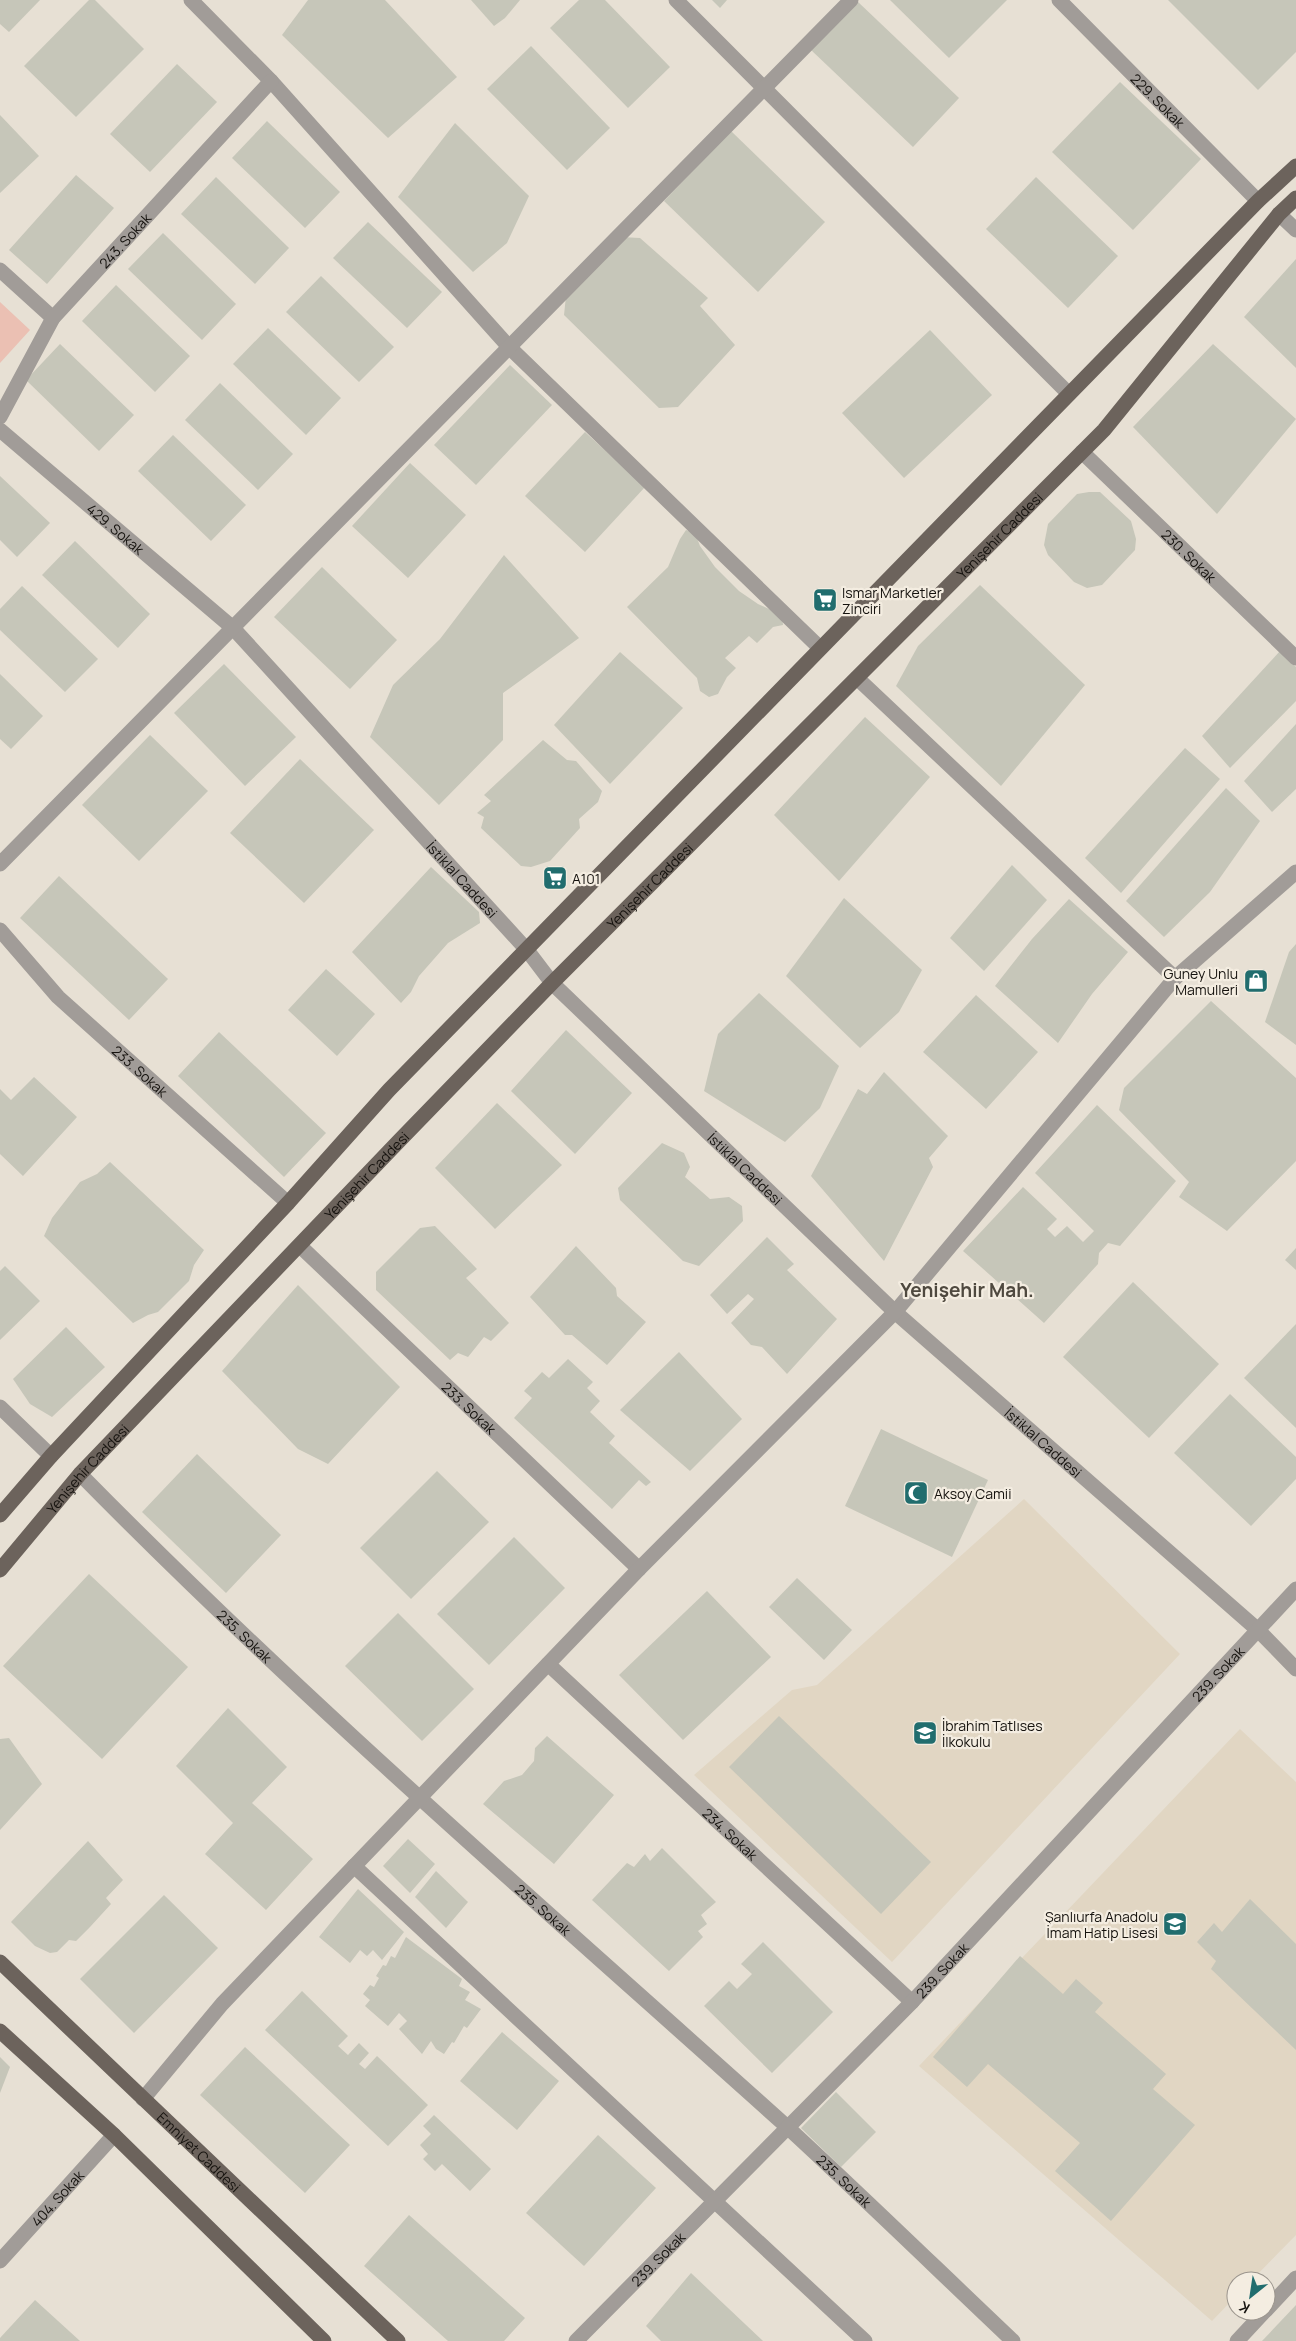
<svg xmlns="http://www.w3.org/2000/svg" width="1296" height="2341" font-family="Manrope,sans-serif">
<rect width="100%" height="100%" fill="#e7e0d4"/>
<g fill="#e1d6c3">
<polygon points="1024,1499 1180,1654 892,1962 694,1775 792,1690 817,1685"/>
<polygon points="1240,1729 1296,1782 1296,2235 1251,2281 1236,2281 1236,2296 1212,2321 919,2066"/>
</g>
<polygon fill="#ebc0b3" points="0,302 30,330 0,363"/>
<g fill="#c6c6b9">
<polygon points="0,0 40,0 9,32 0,24"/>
<polygon points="89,0 95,0 144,49 76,117 24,66"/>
<polygon points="308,0 385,0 457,77 388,138 282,35"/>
<polygon points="471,0 520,0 505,18 494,26"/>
<polygon points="579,0 605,0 670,67 628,108 550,28"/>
<polygon points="712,0 727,0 720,8"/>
<polygon points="890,0 1007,0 949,58"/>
<polygon points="1168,0 1296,0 1296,52 1258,90"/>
<polygon points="857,1 959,98 913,147 810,49"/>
<polygon points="531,46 610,128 567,170 487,89"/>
<polygon points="177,64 217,102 150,172 110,134"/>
<polygon points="1120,82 1201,159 1133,230 1052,152"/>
<polygon points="0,115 39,156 0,193"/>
<polygon points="267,121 340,192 305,228 232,158"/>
<polygon points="455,123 529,196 507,243 473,272 398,197"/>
<polygon points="731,131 825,222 758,292 664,201"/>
<polygon points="76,175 114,208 47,284 9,250"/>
<polygon points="216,177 289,248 255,284 181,214"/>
<polygon points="1036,177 1118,256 1068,308 986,229"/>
<polygon points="368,222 442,292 407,328 333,258"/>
<polygon points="163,233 236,304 202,340 128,269"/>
<polygon points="621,237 640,238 708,298 700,306 735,345 678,407 659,408 564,315 566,296"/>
<polygon points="1296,259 1296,368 1244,317"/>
<polygon points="321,276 394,347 359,382 286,312"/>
<polygon points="116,285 190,356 155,392 82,321"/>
<polygon points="268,328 341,398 306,435 233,364"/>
<polygon points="930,330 992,395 904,478 842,413"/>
<polygon points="60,344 134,415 99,451 26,380"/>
<polygon points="1213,344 1296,419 1217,514 1133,427"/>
<polygon points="510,365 552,405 476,485 434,445"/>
<polygon points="220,383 293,454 258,490 185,420"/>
<polygon points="585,432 645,487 585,552 525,496"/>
<polygon points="173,435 246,505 211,541 138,471"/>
<polygon points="410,463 466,515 408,578 352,526"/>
<polygon points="0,476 50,523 17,557 0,540"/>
<polygon points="1089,492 1100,492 1131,521 1136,539 1135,550 1102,585 1087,588 1074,582 1048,555 1044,545 1048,524 1077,494"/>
<polygon points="686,530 695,533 700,546 715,567 739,591 758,604 782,615 783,625 773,627 757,643 749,636 725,658 736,668 727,677 718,694 709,697 700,691 697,678 627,607 668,567 680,539"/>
<polygon points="75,541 150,614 118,648 42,575"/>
<polygon points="504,555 579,638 503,693 503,740 439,805 370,737 393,685 440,639"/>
<polygon points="322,567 397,640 350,689 274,617"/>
<polygon points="980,585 1085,685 1001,786 896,686 918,646"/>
<polygon points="22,586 98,659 65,692 0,630 0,609"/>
<polygon points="1280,651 1296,667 1296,701 1230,768 1202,736"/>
<polygon points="620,652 683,708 610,784 554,725"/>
<polygon points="224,664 296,737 245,786 174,713"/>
<polygon points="0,674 43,716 11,749 0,739"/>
<polygon points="865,717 930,777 839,881 774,815"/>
<polygon points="1296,724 1296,789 1272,812 1244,781"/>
<polygon points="150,735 208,791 139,861 82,805"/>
<polygon points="543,740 567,760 576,761 602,791 598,802 579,819 580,828 550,861 531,867 521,866 481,828 484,817 477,813 491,801 484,795"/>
<polygon points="1185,748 1220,779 1121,893 1085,858"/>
<polygon points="300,759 374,830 304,903 230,833"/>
<polygon points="1226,788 1260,821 1210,892 1164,937 1126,901"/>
<polygon points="1012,865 1047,900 984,971 950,938"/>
<polygon points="431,867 479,912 480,923 448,943 419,976 411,992 401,1003 352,952"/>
<polygon points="59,876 168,979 129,1020 20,918"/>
<polygon points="844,898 922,970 899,1012 860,1048 786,976"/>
<polygon points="1069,899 1128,952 1092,994 1058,1043 995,986 1032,939"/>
<polygon points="1296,944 1296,1045 1265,1022 1289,952"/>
<polygon points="326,969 375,1014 337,1056 288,1010"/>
<polygon points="759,993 839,1066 820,1108 785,1142 704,1091 718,1034"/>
<polygon points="976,995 1038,1052 986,1109 923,1052"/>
<polygon points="1211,1001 1296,1078 1296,1161 1227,1231 1179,1197 1189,1182 1119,1110 1124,1088"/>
<polygon points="566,1030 632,1093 575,1154 511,1091"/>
<polygon points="219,1032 326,1133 284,1177 178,1076"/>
<polygon points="884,1072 948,1136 929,1158 933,1167 884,1261 811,1176 858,1089 867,1094"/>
<polygon points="34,1077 77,1117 23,1176 0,1154 0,1089 11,1100"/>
<polygon points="497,1103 562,1165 495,1229 435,1168"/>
<polygon points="1097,1105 1176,1181 1120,1246 1108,1243 1099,1253 1098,1264 1044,1323 963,1251 1023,1187 1057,1219 1047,1229 1055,1237 1067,1226 1083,1242 1094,1231 1035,1173"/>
<polygon points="662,1143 684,1153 690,1167 685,1177 710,1199 729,1197 742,1206 743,1221 699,1266 683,1261 620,1200 618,1188"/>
<polygon points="110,1162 204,1250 194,1265 189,1281 158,1312 148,1315 133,1323 44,1236 52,1218 80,1182 97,1174"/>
<polygon points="435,1226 477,1269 466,1278 509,1323 491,1341 484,1337 468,1357 458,1353 450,1360 376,1290 376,1272 420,1228"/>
<polygon points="767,1237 794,1264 787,1270 837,1319 787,1374 762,1347 751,1345 731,1323 754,1299 748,1294 727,1314 710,1295"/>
<polygon points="576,1246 616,1288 617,1296 646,1322 607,1365 572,1335 565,1335 530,1297"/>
<polygon points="1296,1248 1296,1270 1285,1260"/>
<polygon points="5,1266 40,1301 0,1340 0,1271"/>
<polygon points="1133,1282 1219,1364 1149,1438 1063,1357"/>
<polygon points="298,1285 400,1387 328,1464 298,1449 222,1371"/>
<polygon points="1296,1324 1296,1428 1244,1378"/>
<polygon points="66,1327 105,1367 52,1417 30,1404 13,1379"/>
<polygon points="679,1352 742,1419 690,1471 620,1410"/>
<polygon points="568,1359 593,1382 587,1388 600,1401 590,1412 615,1436 609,1443 651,1482 646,1486 639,1480 612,1509 514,1418 532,1398 524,1391 542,1372 549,1378"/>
<polygon points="1230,1394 1296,1457 1296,1479 1251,1526 1174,1453"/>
<polygon points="881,1429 988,1480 952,1557 845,1506"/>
<polygon points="197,1454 281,1535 226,1593 142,1512"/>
<polygon points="437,1471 489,1522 411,1599 360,1548"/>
<polygon points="514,1537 565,1588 489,1665 437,1614"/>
<polygon points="89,1574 188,1667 102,1759 3,1666"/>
<polygon points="797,1578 852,1630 824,1660 769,1607"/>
<polygon points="707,1591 771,1657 683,1740 619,1675"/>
<polygon points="398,1613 474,1689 422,1741 345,1666"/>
<polygon points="228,1708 287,1767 252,1803 313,1859 266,1910 205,1854 233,1823 176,1766"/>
<polygon points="779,1716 931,1862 881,1914 729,1767"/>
<polygon points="547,1736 614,1795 554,1864 483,1804 504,1781 522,1775 534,1761 535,1748"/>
<polygon points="9,1738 42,1784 0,1830 0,1739"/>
<polygon points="408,1839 435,1864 410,1893 383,1866"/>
<polygon points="88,1841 123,1880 106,1898 111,1904 90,1927 76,1941 69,1940 57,1952 50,1953 35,1946 11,1922"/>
<polygon points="662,1848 716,1902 701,1915 707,1924 698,1931 703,1937 669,1971 592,1900 627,1863 634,1867 645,1854 650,1861"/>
<polygon points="436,1871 468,1902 446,1928 415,1897"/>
<polygon points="358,1889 404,1932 382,1960 373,1950 367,1956 360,1950 350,1963 319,1937"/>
<polygon points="164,1895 218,1948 134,2033 80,1979"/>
<polygon points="1250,1899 1296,1944 1296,2050 1211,1969 1216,1961 1197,1942 1214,1923 1222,1932"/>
<polygon points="406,1937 462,1979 459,1986 470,1992 465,2000 481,2009 467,2028 464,2026 454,2043 452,2042 444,2054 436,2049 431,2041 422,2054 399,2029 407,2021 399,2013 388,2026 365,2006 370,2000 363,1994 370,1985 374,1987 379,1978 376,1976 383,1965 386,1966 391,1956 395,1958"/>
<polygon points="763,1942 833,2012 772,2073 704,2006 729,1981 737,1989 752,1974 741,1964"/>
<polygon points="1020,1956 1063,1994 1076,1979 1103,2003 1095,2012 1166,2074 1153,2089 1195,2125 1111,2221 1055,2171 1080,2143 988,2064 967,2087 933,2057"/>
<polygon points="302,1991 348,2036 338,2046 348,2055 359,2043 369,2053 359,2064 365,2069 377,2056 428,2105 388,2146 265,2030"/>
<polygon points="502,2032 559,2081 517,2130 460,2081"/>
<polygon points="245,2047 350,2145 305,2193 200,2095"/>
<polygon points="0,2057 10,2067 0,2093"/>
<polygon points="836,2092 876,2132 841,2167 801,2128"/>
<polygon points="434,2115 491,2169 470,2191 442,2164 435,2171 423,2159 428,2154 420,2145 431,2134 423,2126"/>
<polygon points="598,2135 656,2188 584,2266 526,2213"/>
<polygon points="409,2215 525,2318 504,2341 448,2341 364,2266"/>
<polygon points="691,2273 763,2341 661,2341 646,2326"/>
<polygon points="35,2300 80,2341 0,2341 0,2338"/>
<polygon points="1296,2305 1296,2341 1262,2341"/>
</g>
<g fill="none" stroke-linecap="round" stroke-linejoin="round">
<g stroke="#a19c98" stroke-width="15">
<polyline points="191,0 271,81 509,347 820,648"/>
<polyline points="676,0 1069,394"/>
<path id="s1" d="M1059,0L1258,201"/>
<polyline points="1279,214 1296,230"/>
<polyline points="0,270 53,318"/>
<path id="s2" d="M0,417L53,318L271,81"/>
<path id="s3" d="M0,430L233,628L527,950L552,983L895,1312L1258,1630L1296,1669"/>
<path id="s4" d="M1082,452L1296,658"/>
<polyline points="857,678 1175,978"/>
<polyline points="0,864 851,0"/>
<path id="s5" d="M0,930L58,997L288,1203"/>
<path id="s6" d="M300,1246L639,1569"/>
<polyline points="0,1407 51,1456"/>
<path id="s7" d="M80,1474C304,1702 547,1911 785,2125C862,2196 937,2269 1013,2341"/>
<path id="s8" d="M548,1664L912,2002"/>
<polyline points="354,1866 865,2341"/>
<polyline points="143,2099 222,2004 639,1569 895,1312 1175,978 1296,872"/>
<path id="s9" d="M0,2261L114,2135"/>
<polyline points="1266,2310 1296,2278"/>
<path id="s10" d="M576,2341L912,2002L1296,1589"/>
<polyline points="1237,2341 1265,2311"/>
</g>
<g stroke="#6c635c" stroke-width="15">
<polyline points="0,1515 51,1456 288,1203 389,1090 1258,201 1296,166"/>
<path id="s11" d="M0,1570L80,1474L398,1142L552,983L1104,430L1279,214L1296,198"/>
<path id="s12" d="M0,1962L398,2341"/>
<polyline points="0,2031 114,2135 324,2341"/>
</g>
</g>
<defs>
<symbol id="supermarket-square" viewBox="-11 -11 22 22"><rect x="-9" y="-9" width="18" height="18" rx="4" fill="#216d6e" stroke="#f4ede1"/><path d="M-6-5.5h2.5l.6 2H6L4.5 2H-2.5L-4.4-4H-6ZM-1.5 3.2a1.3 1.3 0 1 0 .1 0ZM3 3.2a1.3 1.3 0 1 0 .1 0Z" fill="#fff"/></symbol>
<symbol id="shop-square" viewBox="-11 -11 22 22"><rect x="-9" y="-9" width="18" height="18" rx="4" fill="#216d6e" stroke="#f4ede1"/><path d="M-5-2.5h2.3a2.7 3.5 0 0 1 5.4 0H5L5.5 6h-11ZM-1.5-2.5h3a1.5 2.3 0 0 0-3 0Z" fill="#fff"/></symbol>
<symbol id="mosque-square" viewBox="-11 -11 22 22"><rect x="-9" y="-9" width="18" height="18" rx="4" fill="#216d6e" stroke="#f4ede1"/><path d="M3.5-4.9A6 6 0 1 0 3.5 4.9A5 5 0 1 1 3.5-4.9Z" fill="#fff"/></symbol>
<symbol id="school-square" viewBox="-11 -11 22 22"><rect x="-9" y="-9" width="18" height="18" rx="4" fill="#216d6e" stroke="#f4ede1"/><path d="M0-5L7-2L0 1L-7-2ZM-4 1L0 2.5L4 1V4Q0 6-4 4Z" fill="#fff"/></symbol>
</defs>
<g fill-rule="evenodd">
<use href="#supermarket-square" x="811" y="586" width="28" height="28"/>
<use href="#supermarket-square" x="541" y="864" width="28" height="28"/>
<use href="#shop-square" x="1242" y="967" width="28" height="28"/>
<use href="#mosque-square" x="902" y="1479" width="28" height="28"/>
<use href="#school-square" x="911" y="1719" width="28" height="28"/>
<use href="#school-square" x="1161" y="1910" width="28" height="28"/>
</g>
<g text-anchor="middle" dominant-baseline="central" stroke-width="4.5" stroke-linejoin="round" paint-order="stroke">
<g font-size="14" fill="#15120e" stroke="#f4ede1">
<text stroke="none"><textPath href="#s1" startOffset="141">229. Sokak</textPath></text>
<text stroke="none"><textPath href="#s2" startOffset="218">243. Sokak</textPath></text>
<text stroke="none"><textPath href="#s3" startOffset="152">429. Sokak</textPath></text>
<text stroke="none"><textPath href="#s11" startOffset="1439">Yenişehir Caddesi</textPath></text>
<text stroke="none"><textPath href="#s4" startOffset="149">230. Sokak</textPath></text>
<text stroke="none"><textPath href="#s3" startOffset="646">İstiklal Caddesi</textPath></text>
<text stroke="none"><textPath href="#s11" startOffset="944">Yenişehir Caddesi</textPath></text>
<text stroke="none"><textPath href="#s5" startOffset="199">233. Sokak</textPath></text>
<text stroke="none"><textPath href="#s3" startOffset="1051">İstiklal Caddesi</textPath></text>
<text stroke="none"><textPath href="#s11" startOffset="539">Yenişehir Caddesi</textPath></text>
<text stroke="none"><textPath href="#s6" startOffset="234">233. Sokak</textPath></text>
<text stroke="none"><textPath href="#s3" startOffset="1456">İstiklal Caddesi</textPath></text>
<text stroke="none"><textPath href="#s11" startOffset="134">Yenişehir Caddesi</textPath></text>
<text stroke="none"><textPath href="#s7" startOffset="231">235. Sokak</textPath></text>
<text stroke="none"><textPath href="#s10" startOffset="926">239. Sokak</textPath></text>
<text stroke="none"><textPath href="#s8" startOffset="249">234. Sokak</textPath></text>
<text stroke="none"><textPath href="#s7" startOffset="636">235. Sokak</textPath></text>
<text stroke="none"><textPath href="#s10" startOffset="521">239. Sokak</textPath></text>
<text stroke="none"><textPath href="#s12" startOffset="275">Emniyet Caddesi</textPath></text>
<text stroke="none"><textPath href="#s7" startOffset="1041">235. Sokak</textPath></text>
<text stroke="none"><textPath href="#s9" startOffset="85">404. Sokak</textPath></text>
<text stroke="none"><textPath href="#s10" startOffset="116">239. Sokak</textPath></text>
</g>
<g font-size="14" fill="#15120e" stroke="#f4ede1" text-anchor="start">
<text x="842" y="592">Ismar Marketler<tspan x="842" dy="16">Zinciri</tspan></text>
<text x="572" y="878">A101</text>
<text x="1238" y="973" text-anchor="end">Guney Unlu<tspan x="1238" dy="16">Mamulleri</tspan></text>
<text x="934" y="1493">Aksoy Camii</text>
<text x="942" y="1725">İbrahim Tatlıses<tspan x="942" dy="16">İlkokulu</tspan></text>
<text x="1158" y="1916" text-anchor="end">Şanlıurfa Anadolu<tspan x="1158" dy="16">İmam Hatip Lisesi</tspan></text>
</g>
<g font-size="19" font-weight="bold" fill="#4f493f" stroke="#f4ede1">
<text x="967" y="1290">Yenişehir Mah.</text>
</g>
</g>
<g transform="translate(1251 2296) rotate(210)"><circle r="24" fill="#f4ede1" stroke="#9b958d"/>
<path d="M0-4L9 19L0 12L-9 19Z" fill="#216d6e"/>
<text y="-8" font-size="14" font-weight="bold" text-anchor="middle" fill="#15120e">K</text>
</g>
</svg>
